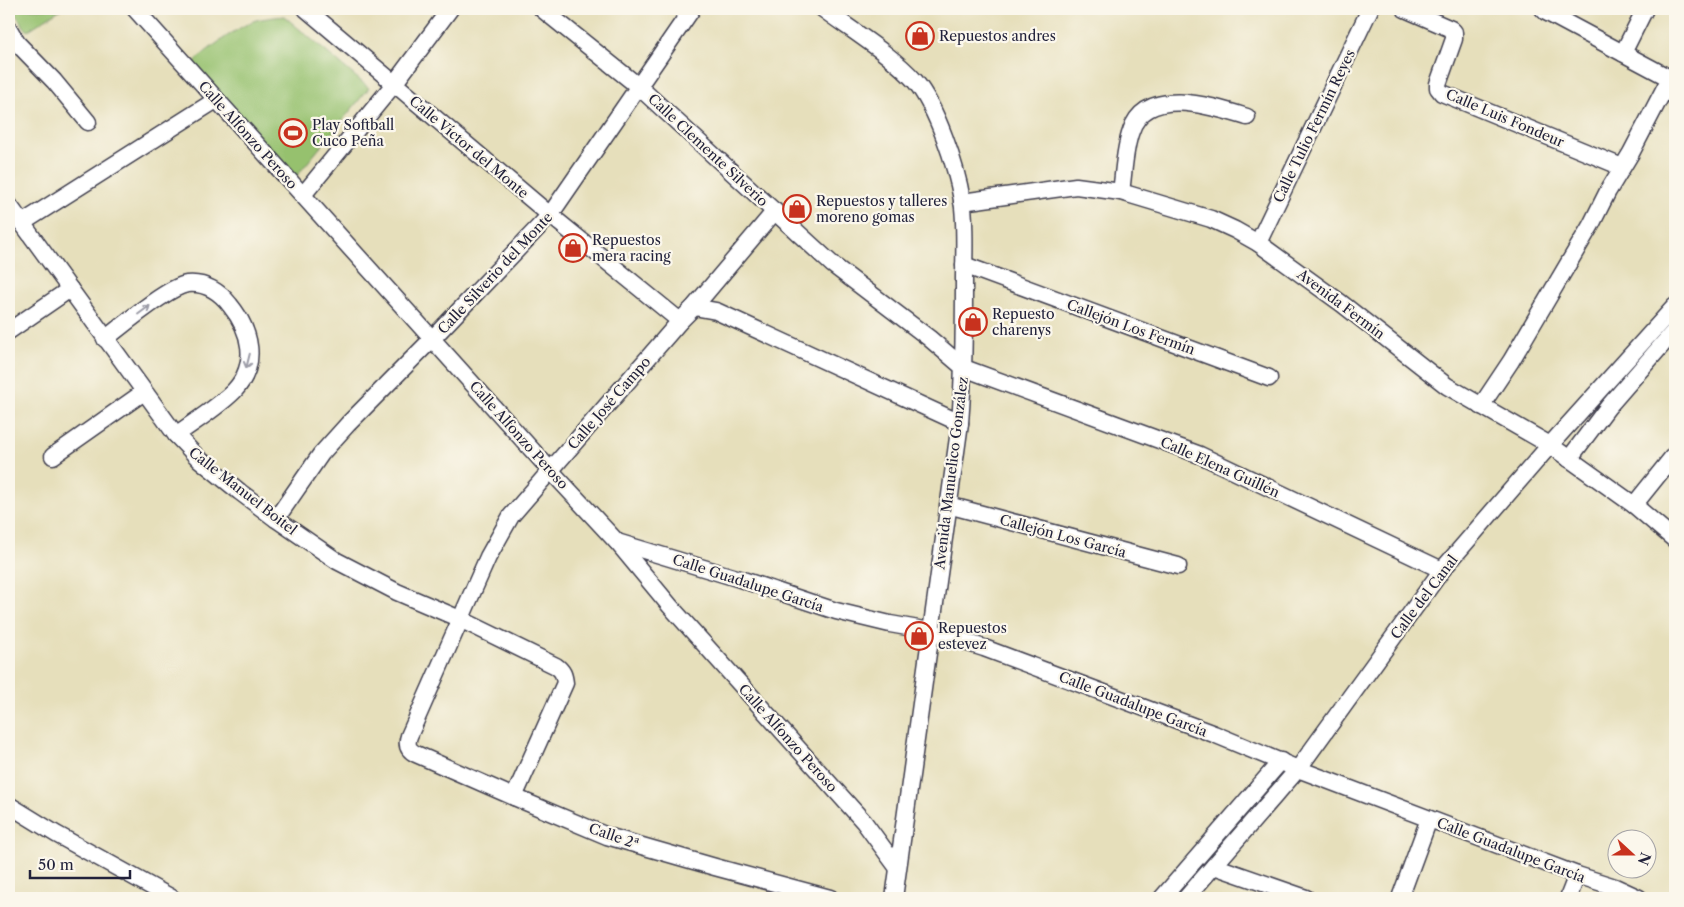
<svg xmlns="http://www.w3.org/2000/svg" width="1684" height="907" font-family="'Libre Caslon Text',serif">
<rect width="100%" height="100%" fill="#fbf7ec"/>
<filter id="ink" filterUnits="userSpaceOnUse"><feTurbulence type="fractalNoise" baseFrequency=".02" numOctaves="2"/><feDisplacementMap in="SourceGraphic" scale="10" xChannelSelector="R" yChannelSelector="G"/><feConvolveMatrix kernelMatrix="1 2 1 2 8 2 1 2 1" color-interpolation-filters="sRGB"/></filter>
<filter id="wash" filterUnits="userSpaceOnUse"><feTurbulence type="fractalNoise" baseFrequency=".0096" numOctaves="4" result="noise"/><feDisplacementMap in="SourceGraphic" scale="20" xChannelSelector="R" yChannelSelector="G"/><feGaussianBlur stdDeviation="1.12" result="paint"/><feColorMatrix in="noise" values="0 0 0 0 0 0 0 0 0 0 0 0 0 0 0 0 0 1.4 0 .05"/><feComposite in="paint" operator="in"/></filter>
<g filter="url(#wash)">
<rect width="100%" height="100%" fill="#e6dfbb"/>
<g fill="#96c16e" stroke="#5c7254">
<polygon points="12,9 61,9 27,31"/>
<path d="M284,16L369,88L295,178L192,65C200,53 243,24 256,20C265,18 275,17 284,16Z"/>
</g>
</g>
<g filter="url(#ink)">
<g fill="none" stroke-linecap="round" stroke-linejoin="round">
<defs>
<g id="minor">
<polyline points="135,9 551,471 617,542 670,606 864,822 897,867"/>
<polyline points="306,9 550,215 680,321"/>
<polyline points="542,9 638,86 833,265 929,338 964,368 1200,455 1442,570"/>
<path d="M823,9C851,30 892,55 915,81C937,108 956,165 962,200C966,223 964,256 964,279C964,328 964,375 960,423L894,898"/>
<polyline points="1405,9 1451,29 1454,32 1454,39 1438,84 1438,88 1442,93 1622,167"/>
<polyline points="1543,9 1546,12 1675,81"/>
<polyline points="9,29 17,43 54,81 88,122"/>
<polyline points="1623,53 1645,9"/>
<path d="M1121,192C1124,172 1124,150 1131,131C1146,84 1214,107 1247,117"/>
<polyline points="303,195 394,84 450,9"/>
<polyline points="962,202 1076,186 1121,192 1211,219 1235,230 1258,243 1341,303 1447,386 1550,445 1634,505 1675,540"/>
<path d="M9,205L176,435L199,459L240,492L276,519L337,561L397,592L460,619L556,666C563,671 564,675 565,683L514,797"/>
<path d="M775,211L694,307L680,321L511,516L488,557L409,736C406,745 408,750 416,754L514,797L607,836L715,867L830,898"/>
<polyline points="22,223 216,100"/>
<polyline points="1258,243 1370,9"/>
<polyline points="964,265 1269,378"/>
<polyline points="694,307 716,311 960,423"/>
<polyline points="9,331 70,289"/>
<path d="M105,339C123,325 168,287 187,284C205,282 220,292 230,305C251,331 259,364 234,391C217,408 195,421 176,435"/>
<polyline points="1481,406 1511,361 1591,225 1608,191 1631,153 1670,78"/>
<polyline points="53,456 144,392"/>
<polyline points="1569,459 1608,407 1675,330"/>
<polyline points="948,505 1178,566"/>
<polyline points="1634,505 1675,454"/>
<polyline points="276,519 321,454 348,424 432,339 550,215 692,9"/>
<polyline points="617,542 740,579 836,611 890,624 930,631 984,648 1214,734 1298,769 1577,875 1615,887 1639,898"/>
<polyline points="9,805 56,834 172,898"/>
<polyline points="1214,866 1306,898"/>
<polyline points="1162,898 1281,761"/>
<polyline points="1186,898 1298,769 1442,570 1550,445 1675,306"/>
<polyline points="1400,898 1429,819"/>
<polyline points="1568,898 1577,875"/>
</g>
</defs>
<use href="#minor" stroke="#3f3e4e" stroke-width="19"/>
<use href="#minor" stroke="#fff" stroke-width="16"/>
</g>
<defs><path id="oneway-shaft" d="M-6 0H5M1.5-3L5.5 0L1.5 3" fill="none" stroke-width="1.6" stroke-linecap="round" stroke-linejoin="round" transform="scale(1.25)"/></defs>
<g stroke="#9c9ca7">
<use href="#oneway-shaft" transform="translate(144 310) rotate(-37)"/>
<use href="#oneway-shaft" transform="translate(248 361) rotate(104)"/>
</g>
</g>
<defs>
<symbol id="shop-ring" viewBox="-11 -11 22 22"><circle r="9.5" fill="#fbf7ec" stroke="#c8321e" stroke-width="1.5"/><path d="M-5-2.5h2.3a2.7 3.5 0 0 1 5.4 0H5L5.5 6h-11ZM-1.5-2.5h3a1.5 2.3 0 0 0-3 0Z" fill="#c8321e"/></symbol>
<symbol id="stadium-ring" viewBox="-11 -11 22 22"><circle r="9.5" fill="#fbf7ec" stroke="#c8321e" stroke-width="1.5"/><path d="M0-5a6.5 5 0 1 0 0 10a6.5 5 0 1 0 0-10ZM-3.5-1.8h7v3.6h-7Z" fill="#c8321e"/></symbol>
</defs>
<g fill-rule="evenodd">
<use href="#shop-ring" x="904" y="20" width="32" height="32"/>
<use href="#stadium-ring" x="277" y="117" width="32" height="32"/>
<use href="#shop-ring" x="781" y="193" width="32" height="32"/>
<use href="#shop-ring" x="557" y="232" width="32" height="32"/>
<use href="#shop-ring" x="957" y="306" width="32" height="32"/>
<use href="#shop-ring" x="903" y="620" width="32" height="32"/>
</g>
<g text-anchor="middle" dominant-baseline="central" stroke-width="4.5" stroke-linejoin="round" paint-order="stroke">
<g font-size="14" fill="#22223b" stroke="#fbf7ec" text-anchor="start">
<text x="939" y="36">Repuestos andres</text>
<text x="312" y="125">Play Softball<tspan x="312" dy="16">Cuco Peña</tspan></text>
<text x="816" y="201">Repuestos y talleres<tspan x="816" dy="16">moreno gomas</tspan></text>
<text x="592" y="240">Repuestos<tspan x="592" dy="16">mera racing</tspan></text>
<text x="992" y="314">Repuesto<tspan x="992" dy="16">charenys</tspan></text>
<text x="938" y="628">Repuestos<tspan x="938" dy="16">estevez</tspan></text>
</g>
<g font-size="14" fill="#22223b" stroke="#fbf7ec">
<text transform="translate(1505 118) rotate(23)">Calle Luis Fondeur</text>
<text transform="translate(1314 126) rotate(-64)">Calle Tulio Fermín Reyes</text>
<text transform="translate(248 135) rotate(48)">Calle Alfonzo Peroso</text>
<text transform="translate(469 147) rotate(40)">Calle Víctor del Monte</text>
<text transform="translate(708 150) rotate(43)">Calle Clemente Silverio</text>
<text transform="translate(495 273) rotate(-47)">Calle Silverio del Monte</text>
<text transform="translate(1341 304) rotate(37)">Avenida Fermín</text>
<text transform="translate(1131 327) rotate(20)">Callejón Los Fermín</text>
<text transform="translate(609 403) rotate(-49)">Calle José Campo</text>
<text transform="translate(519 435) rotate(48)">Calle Alfonzo Peroso</text>
<text transform="translate(1220 467) rotate(24)">Calle Elena Guillén</text>
<text transform="translate(951 473) rotate(-83)">Avenida Manuelico González</text>
<text transform="translate(243 491) rotate(38)">Calle Manuel Boitel</text>
<text transform="translate(1063 536) rotate(15)">Callejón Los García</text>
<text transform="translate(748 583) rotate(18)">Calle Guadalupe García</text>
<text transform="translate(1424 597) rotate(-53)">Calle del Canal</text>
<text transform="translate(1133 704) rotate(21)">Calle Guadalupe García</text>
<text transform="translate(788 738) rotate(48)">Calle Alfonzo Peroso</text>
<text transform="translate(614 836) rotate(19)">Calle 2ª</text>
<text transform="translate(1511 850) rotate(21)">Calle Guadalupe García</text>
</g>
</g>
<rect width="1684" height="907" fill="none" stroke="#fbf7ec" stroke-width="30"/>
<g transform="translate(1632 854) rotate(111)"><circle r="24" fill="#fbf7ec" stroke="#a4a2a5"/>
<path d="M0-4L9 19L0 12L-9 19Z" fill="#c8321e"/>
<text y="-8" font-size="14" font-weight="bold" text-anchor="middle" fill="#22223b">N</text>
</g>
<path d="M30 870v8h100v-8" fill="none" stroke="#22223b" stroke-width="2.5"/>
<text x="38" y="870" font-size="15" fill="#22223b" stroke="#fbf7ec" stroke-width="4" paint-order="stroke">50 m</text>
</svg>
